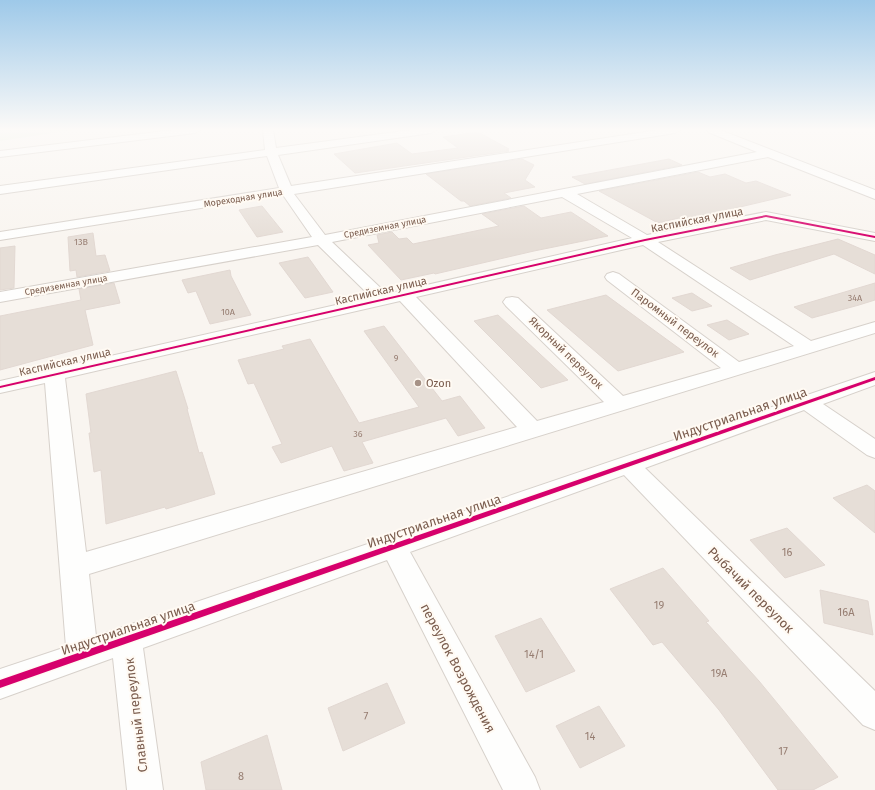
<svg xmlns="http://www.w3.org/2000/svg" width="875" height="790" font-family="'Fira Sans',sans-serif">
<rect width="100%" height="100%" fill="#f9f5f0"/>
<polygon fill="#e7f0db" points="0,130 73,130 0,141"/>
<g fill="#e6ded7" stroke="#e2d8d2">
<polygon points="478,132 509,149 506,150 509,151 355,173 334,154 397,143 412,154 458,148 443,137"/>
<polygon points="522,159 534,165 525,180 535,187 504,193 511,198 470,206 464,201 461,201 426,174"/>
<polygon points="669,159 682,165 585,184 572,177"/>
<polygon points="698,172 710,177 725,174 746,183 756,181 791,195 706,215 682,219 679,218 658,223 599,191"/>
<polygon points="262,206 283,232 257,237 239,210"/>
<polygon points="524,206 541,218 571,212 608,236 534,251 435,274 434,273 401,280 368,245 379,243 377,235 392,232 399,239 407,238 413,244 499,226 482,214"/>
<polygon points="93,233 96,256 105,255 110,271 77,277 76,270 70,271 68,237"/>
<polygon points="838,239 875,255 875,274 834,254 750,280 730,268 775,255"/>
<polygon points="15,246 14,288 0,290 0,248"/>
<polygon points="308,257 333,292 305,298 279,263"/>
<polygon points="230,270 231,276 251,315 210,324 196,291 188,293 182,280"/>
<polygon points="114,283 120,303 85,310 93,345 0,370 0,316 81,300 79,289"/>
<polygon points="875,283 875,300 859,305 812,318 794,307"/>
<polygon points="692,293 712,306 692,311 672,298"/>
<polygon points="606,295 651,328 684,352 618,371 547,310"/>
<polygon points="498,315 568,380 541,388 474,321"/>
<polygon points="727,320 749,334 729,340 707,325"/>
<polygon points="384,326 442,401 460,396 485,428 458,436 446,418 362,442 373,463 344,471 332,446 281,463 272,447 282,444 254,383 248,384 238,360 284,349 282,346 310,339 359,423 419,407 364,331"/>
<polygon points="176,371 188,409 187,409 199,453 202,452 215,494 166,509 165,507 106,524 101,470 94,472 89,433 91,433 86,394"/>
<polygon points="867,485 875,491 875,533 833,498"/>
<polygon points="787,528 825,565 785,578 750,540"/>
<polygon points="663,568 709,621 706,622 759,681 838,777 813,790 778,790 719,710 662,642 653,645 610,589"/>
<polygon points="820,590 868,601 873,635 824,623"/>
<polygon points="541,618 575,671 526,692 495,636"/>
<polygon points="387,683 405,723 343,751 328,708"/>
<polygon points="599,706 625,746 580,768 556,726"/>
<polygon points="267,735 282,790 206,790 201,762"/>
</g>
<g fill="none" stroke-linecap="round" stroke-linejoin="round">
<defs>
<g id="street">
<polygon points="173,130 200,130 195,133 0,157 0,151"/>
<path d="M263,130H273L276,148L411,130H436L431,133L278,155L291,186L658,130H680L675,133L294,194L325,235L757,152L708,132L707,130H720L875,190V199L768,157L577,194L647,235L766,212L875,233V241L766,220L658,242L811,341L875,322V333L89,574L96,636L875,372V385L823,404L875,439V458L867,455L804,410L645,468L875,691V730L863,725L624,475L410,552L535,777L540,790H503L387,560L143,648L163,790H127L113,658L0,699V669L66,647L45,383L0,393V381L371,297L318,245L0,302V292L312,237L283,195L0,240V232L279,188L267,156L0,194V186L265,150ZM562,197L632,238L387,294L332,242ZM643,245L794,346L739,362L619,274L613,272L607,274L605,277L607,280L721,368L623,396L518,298L512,297L506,298L503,302L506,306L604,402L537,421L416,297ZM400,301L517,427L86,552L65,378Z"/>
</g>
</defs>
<use href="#street" stroke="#d7d1cb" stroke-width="2"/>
<use href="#street" fill="#fefefd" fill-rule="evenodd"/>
<defs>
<g id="cycleway">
<polygon points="766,215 875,236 875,238 766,217 645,241 0,388 0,386 645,239"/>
<polygon points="875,377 875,380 0,688 0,680"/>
</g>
</defs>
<use href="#cycleway" stroke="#fffaf3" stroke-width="3"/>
<use href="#cycleway" fill="#d6006c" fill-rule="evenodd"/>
</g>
<linearGradient id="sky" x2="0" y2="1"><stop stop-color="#9ec9e9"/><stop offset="0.54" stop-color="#fcfaf8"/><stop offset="1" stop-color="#fcfaf8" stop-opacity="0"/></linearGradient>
<rect width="875" height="240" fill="url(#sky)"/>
<circle fill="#a69286" stroke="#fffaf3" stroke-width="1.5" cx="418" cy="383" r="4"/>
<g text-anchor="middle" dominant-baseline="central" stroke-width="4" stroke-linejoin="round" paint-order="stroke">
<g font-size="9" fill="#7a5c4d" stroke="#fffaf3">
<text transform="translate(243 198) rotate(-9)">Мореходная улица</text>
<text transform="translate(385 227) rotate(-11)">Средиземная улица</text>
<text transform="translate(66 285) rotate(-10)">Средиземная улица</text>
</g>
<g font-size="9" fill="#977e72">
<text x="81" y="242">13В</text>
<text x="855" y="298">34А</text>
<text x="228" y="312">10А</text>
<text x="396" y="358">9</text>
<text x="358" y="434">36</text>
</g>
<g font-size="11" fill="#7a5c4d" stroke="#fffaf3">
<text transform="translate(697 220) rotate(-11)">Каспийская улица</text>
<text transform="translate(381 291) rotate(-13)">Каспийская улица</text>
<text transform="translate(675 323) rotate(37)">Паромный переулок</text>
<text transform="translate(566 353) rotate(44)">Якорный переулок</text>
<text transform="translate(65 362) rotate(-13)">Каспийская улица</text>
</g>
<g font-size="11" fill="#7a5c4d" stroke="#fffaf3" text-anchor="start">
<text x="426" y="383">Ozon</text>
</g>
<g font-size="11" fill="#977e72">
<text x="787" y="552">16</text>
<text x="659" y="605">19</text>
<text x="846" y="612">16А</text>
<text x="534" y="654">14/1</text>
<text x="719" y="673">19А</text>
<text x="366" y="716">7</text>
<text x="590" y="736">14</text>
<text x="783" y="751">17</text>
<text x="241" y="776">8</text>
</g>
<g font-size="13" fill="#7a5c4d" stroke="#fffaf3">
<text transform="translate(740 414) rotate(-19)">Индустриальная улица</text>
<text transform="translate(434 521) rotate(-19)">Индустриальная улица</text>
<text transform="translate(751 590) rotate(45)">Рыбачий переулок</text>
<text transform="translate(128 628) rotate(-19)">Индустриальная улица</text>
<text transform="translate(458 668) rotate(62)">переулок Возрождения</text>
<text transform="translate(136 715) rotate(-97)">Славный переулок</text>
</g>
</g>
</svg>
